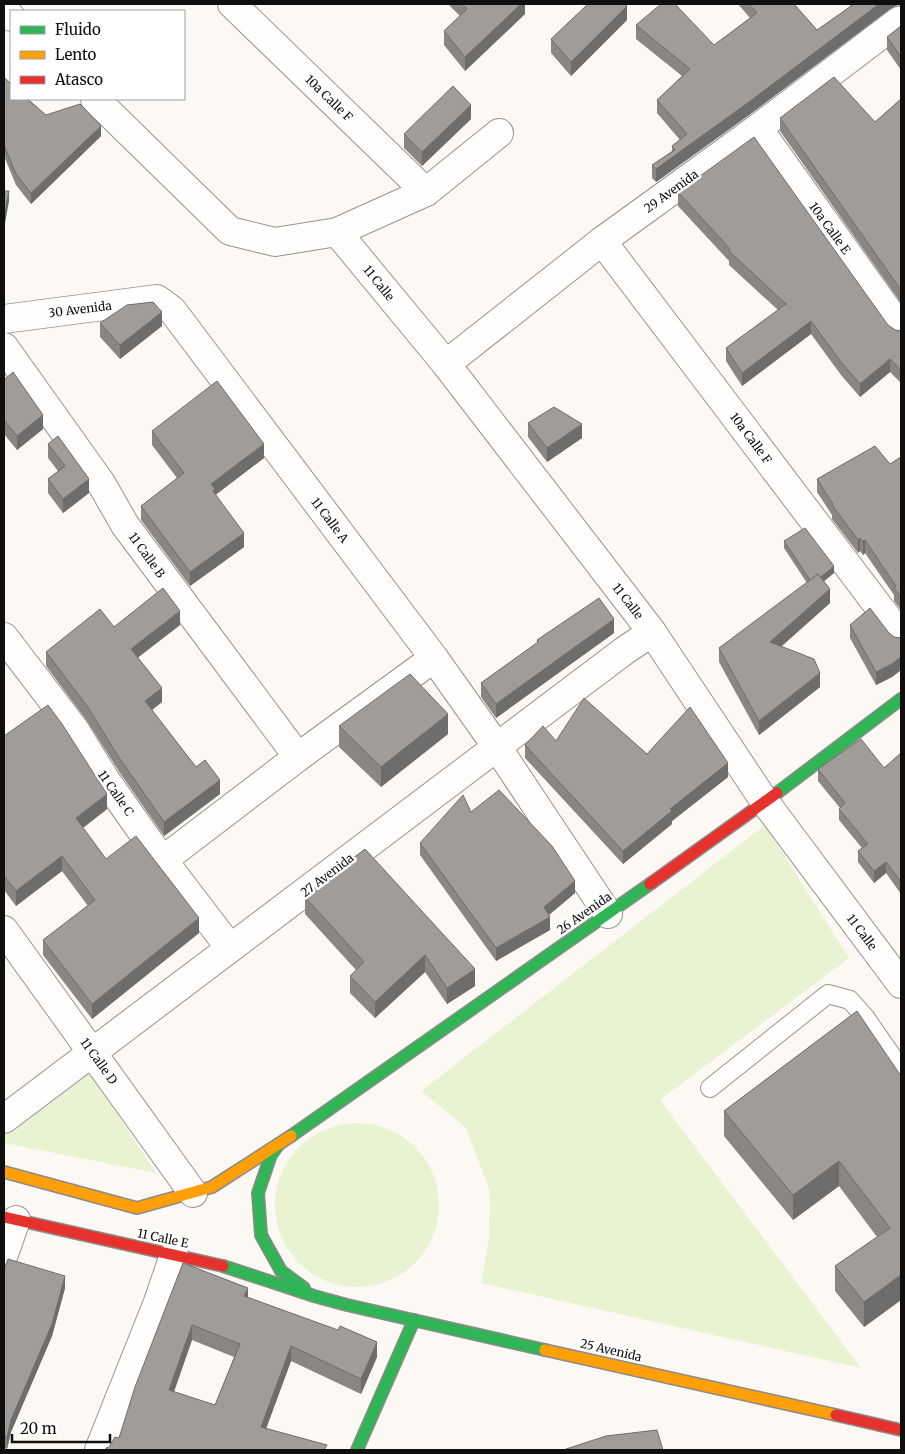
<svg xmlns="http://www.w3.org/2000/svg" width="905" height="1454" font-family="Merriweather,serif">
<rect width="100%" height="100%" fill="#fcf9f4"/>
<g fill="#e9f3d2">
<polygon points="765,825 849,958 660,1100 861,1368 481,1283 489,1239 490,1191 466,1128 421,1091"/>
<polygon points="85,1065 156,1173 4,1143 4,1135"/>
<circle cx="357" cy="1205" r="82"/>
</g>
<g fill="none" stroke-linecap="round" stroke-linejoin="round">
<defs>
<polyline id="lane" points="710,1088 828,994 850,1000 865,1017 901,1069"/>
<g id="street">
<polyline points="232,4 426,192"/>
<polyline points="4,10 11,17"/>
<polyline points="95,99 230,231 275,242 337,232 426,192 499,133"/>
<polyline points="758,128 901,329"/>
<polyline points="337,232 446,364 652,632 765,802 901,984"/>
<polyline points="602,241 901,636"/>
<polyline points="4,319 157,299 172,310 434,658 497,747 608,914"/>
<polyline points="4,347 101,483 125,525 298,757"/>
<polyline points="446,364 602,241 758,128 899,21 901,22"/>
<polyline points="4,637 75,730 105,779 150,843 230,948"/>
<polyline points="163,860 298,757 434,658"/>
<polyline points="4,930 193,1193"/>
<polyline points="4,1119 624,651 652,632"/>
<polyline points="4,1254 16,1220"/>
<polyline points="99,1450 158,1302 174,1255"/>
</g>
<g id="fast">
<polyline points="777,793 901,699"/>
<polyline points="291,1136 650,884"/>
<polyline points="279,1144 271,1155 258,1193 261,1235 281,1271 304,1288"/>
<polyline points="223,1266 314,1296 347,1305 545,1350"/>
<polyline points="357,1450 414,1320"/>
</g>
<g id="slow">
<polyline points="4,1172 137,1208 212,1187 291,1136"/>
<polyline points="545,1350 836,1415"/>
</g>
<g id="jam">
<polyline points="650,884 777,793"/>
<polyline points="4,1217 223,1266"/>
<polyline points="836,1415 901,1430"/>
</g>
</defs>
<use href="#lane" stroke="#969492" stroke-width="20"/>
<use href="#street" stroke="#969492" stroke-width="30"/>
<use href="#fast" stroke="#8c8b89" stroke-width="14"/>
<use href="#slow" stroke="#8c8b89" stroke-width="14"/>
<use href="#jam" stroke="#8c8b89" stroke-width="14"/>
<use href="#lane" stroke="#fffefd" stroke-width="18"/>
<use href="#street" stroke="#fffefd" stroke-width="28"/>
<use href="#fast" stroke="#30b455" stroke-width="11"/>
<use href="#slow" stroke="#ff9f0a" stroke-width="11"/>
<use href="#jam" stroke="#e5322d" stroke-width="11"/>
</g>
<g fill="#898684" fill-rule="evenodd">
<polygon points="448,4 525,4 525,14 465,71 444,45 444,31 460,16"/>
<polygon points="738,4 794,4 817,30 851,6 848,4 901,4 901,6 898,5 890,9 749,115 656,182 652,178 652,165 672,151 672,146 680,140 657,113 657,100 682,76 636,39 636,25 714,45 750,18"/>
<polygon points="627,20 571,76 551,53 551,39"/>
<polygon points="901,26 901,70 887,50 887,37"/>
<polygon points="4,77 46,115 101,136 31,204 16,185 4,156"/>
<polygon points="901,99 901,303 780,131 780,118 875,122"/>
<polygon points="471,119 422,166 404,148 404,134"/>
<polygon points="678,192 888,325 895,330 901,331 901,383 890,372 860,397 841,375 811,334 742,386 726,361 726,348 778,310 729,265 729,261 678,206"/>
<polygon points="100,323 162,326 120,359 100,337"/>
<polygon points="4,380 43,429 17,450 4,434"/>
<polygon points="528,423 582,438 547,462 528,437"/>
<polygon points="152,431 264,458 215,494 244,547 190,586 141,520 141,506 177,478 152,445"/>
<polygon points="48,444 89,493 63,513 48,493 48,479 58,471 48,458"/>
<polygon points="901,457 901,610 894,601 894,595 865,553 863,555 860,551 858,553 832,519 832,515 817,492 817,479 890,464"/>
<polygon points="784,541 834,573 824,581 830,603 781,647 820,687 759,735 719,662 719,648 807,583 784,548"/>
<polygon points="180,625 138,657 162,702 152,710 196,767 220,794 164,836 118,770 87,721 46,666 46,652 114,627"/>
<polygon points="850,625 889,633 894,637 901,638 901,670 892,677 876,685 850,638"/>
<polygon points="614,633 496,718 481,697 481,683 537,643 537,640"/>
<polygon points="339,726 448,734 381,787 339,747"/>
<polygon points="4,736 107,809 83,828 106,859 199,933 92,1019 43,955 43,940 88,906 62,871 16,906 4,890"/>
<polygon points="556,741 647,754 728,777 672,821 672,824 623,864 525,758 525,745"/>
<polygon points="901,753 901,894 886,873 874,883 858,862 858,851 862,848 839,820 839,809 840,808 818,781 818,769 884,768"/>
<polygon points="471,812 575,893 549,915 550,930 496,961 420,855 420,843"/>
<polygon points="320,883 475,986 447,1004 425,972 375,1018 350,993 350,976 356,970 305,914 305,897"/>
<polygon points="857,1011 901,1300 864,1327 835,1291 835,1266 877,1237 839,1186 793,1220 724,1136 724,1111"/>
<path d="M183,1263L248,1297L377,1357L361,1394L291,1361L266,1429L327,1450L109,1447L119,1438ZM192,1340L234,1357L215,1405L174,1392Z"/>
<polygon points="4,1269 65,1288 52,1336 11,1432 7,1449 4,1448"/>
</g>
<g fill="#6f6d6b">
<polygon points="521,4 525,4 525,14 465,71 465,57"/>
<polygon points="879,4 898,4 898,5 890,9 749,115 656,182 656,169"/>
<polygon points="627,6 627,20 571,76 571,62"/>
<polygon points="471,105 471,119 422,166 422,152"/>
<polygon points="101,126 101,136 31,204 31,193"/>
<polygon points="9,191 9,201 4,229 4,218"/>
<polygon points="162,312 162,326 120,359 120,345"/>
<polygon points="811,321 811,334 742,386 742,373"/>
<polygon points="890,359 890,372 860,397 860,384"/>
<polygon points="43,415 43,429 17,450 17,436"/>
<polygon points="582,424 582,438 547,462 547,448"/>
<polygon points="264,444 264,458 213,497 211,484"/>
<polygon points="89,479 89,493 63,513 63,499"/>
<polygon points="244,533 244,547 190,586 190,572"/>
<polygon points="860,538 860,551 858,553 858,540"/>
<polygon points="865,540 865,553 863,555 863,541"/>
<polygon points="834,566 834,573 812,591 812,584"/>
<polygon points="830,589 830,603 770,656 770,642"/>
<polygon points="180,611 180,625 131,663 131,649"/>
<polygon points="614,619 614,633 496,718 496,704"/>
<polygon points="901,657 901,670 892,677 876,685 876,672"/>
<polygon points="820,673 820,687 759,735 759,721"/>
<polygon points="162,688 162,702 145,715 145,701"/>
<polygon points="448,714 448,734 381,787 381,767"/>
<polygon points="728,763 728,777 672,821 672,824 623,864 623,851 670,809"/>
<polygon points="220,780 220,794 164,836 164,822"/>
<polygon points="107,794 107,809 76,833 76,818"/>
<polygon points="62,856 62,871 16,906 16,891"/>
<polygon points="886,862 886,873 874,883 874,871"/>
<polygon points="575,881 575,893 544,919 544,907"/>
<polygon points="550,917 550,930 496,961 496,948"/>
<polygon points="199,918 199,933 92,1019 92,1004"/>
<polygon points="425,955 425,972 375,1018 375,1002"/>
<polygon points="475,969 475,986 447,1004 447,988"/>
<polygon points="839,1161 839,1186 793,1220 793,1195"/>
<polygon points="901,1275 901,1300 864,1327 864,1302"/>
<polygon points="65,1276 65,1288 52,1336 11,1432 7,1449 7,1437 11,1420"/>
<polygon points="248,1288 248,1303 244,1296"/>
<polygon points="192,1325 192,1340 169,1405 169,1390"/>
<polygon points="377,1342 377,1357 361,1394 361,1379"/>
<polygon points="291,1346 291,1361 261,1442 261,1427"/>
</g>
<g fill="#9f9c99" stroke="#6f6d6b" fill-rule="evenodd">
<polygon points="462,4 521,4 465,57 444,31 467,9"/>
<polygon points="588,4 624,4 627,6 571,62 551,39"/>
<polygon points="661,4 675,4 714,45 757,13 749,4 794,4 817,30 854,4 879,4 749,102 656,169 652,165 675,150 672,146 687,134 657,100 690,69 636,25"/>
<polygon points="901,26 901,57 887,37"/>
<polygon points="4,77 11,84 11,99 27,99 46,115 80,104 101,126 31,193 16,174 4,145"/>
<polygon points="834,77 875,122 901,99 901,290 780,118"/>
<polygon points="453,86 471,105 422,152 404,134"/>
<polygon points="754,137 888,325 895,330 901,331 901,370 890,359 860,384 841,362 811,321 742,373 726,348 786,304 729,251 730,249 678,192"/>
<polygon points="4,191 9,191 4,218"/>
<polygon points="153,302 162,312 120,345 100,323 127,305"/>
<polygon points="13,372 43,415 17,436 4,420 4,380"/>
<polygon points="217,381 264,444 211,484 215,489 213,491 244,533 190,572 141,506 184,473 152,431"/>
<polygon points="554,407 582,424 547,448 528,423"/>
<polygon points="58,436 89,479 63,499 48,479 65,466 48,444"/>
<polygon points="875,446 890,464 901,457 901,597 894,588 896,586 865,540 863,541 860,538 858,540 832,505 833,504 817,479"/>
<polygon points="805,528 834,566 821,577 818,574 810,580 784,541"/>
<polygon points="818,574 830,589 770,642 814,659 820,673 759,721 719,648"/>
<polygon points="163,588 180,611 131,649 162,688 145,701 196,767 205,760 220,780 164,822 118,756 87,706 46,652 100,609 114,627"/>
<polygon points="599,598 614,619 496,704 481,683 538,642 537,640"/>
<polygon points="870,608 889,633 894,637 901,638 901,657 892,664 876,672 850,625"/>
<polygon points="410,674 448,714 381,767 339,726"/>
<polygon points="584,698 647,754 690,707 728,763 670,809 672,811 623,851 525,745 543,726 556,741"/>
<polygon points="48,705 62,724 107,794 76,818 106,859 136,836 199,918 92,1004 43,940 95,900 62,856 16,891 4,876 4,736"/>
<polygon points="861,739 884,768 901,753 901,882 886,862 874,871 858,851 868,844 839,809 845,803 818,769"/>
<polygon points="499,790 552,846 575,881 544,907 550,917 496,948 420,843 463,795 471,812"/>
<polygon points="365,849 475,969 447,988 425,955 375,1002 350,976 364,962 305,897 320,883"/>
<polygon points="857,1011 901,1076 901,1275 864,1302 835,1266 890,1228 839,1161 793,1195 724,1111"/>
<polygon points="8,1259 65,1276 52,1324 11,1420 7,1437 4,1436 4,1269"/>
<path d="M183,1263L248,1288L244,1296L338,1330L340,1326L377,1342L361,1379L291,1346L261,1427L327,1445L324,1450H106V1448L109,1447L115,1437L119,1438L135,1387ZM192,1325L240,1344L215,1405L169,1390Z"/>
<polygon points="657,1430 663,1450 563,1450 606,1436"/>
</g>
<g text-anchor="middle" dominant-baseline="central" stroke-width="5" stroke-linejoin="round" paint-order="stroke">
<g font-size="12" fill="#0f0f0f" stroke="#fff">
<text transform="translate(329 98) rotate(44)">10a Calle F</text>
<text transform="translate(671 191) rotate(-36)">29 Avenida</text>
<text transform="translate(830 228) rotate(54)">10a Calle E</text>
<text transform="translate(379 283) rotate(51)">11 Calle</text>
<text transform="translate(80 309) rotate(-7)">30 Avenida</text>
<text transform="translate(751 438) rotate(53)">10a Calle F</text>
<text transform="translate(330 520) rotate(53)">11 Calle A</text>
<text transform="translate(147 555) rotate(54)">11 Calle B</text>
<text transform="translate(628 601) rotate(52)">11 Calle</text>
<text transform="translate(116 793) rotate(55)">11 Calle C</text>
<text transform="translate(327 875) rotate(-37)">27 Avenida</text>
<text transform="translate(584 913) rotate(-35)">26 Avenida</text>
<text transform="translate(862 932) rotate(53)">11 Calle</text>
<text transform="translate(99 1061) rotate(54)">11 Calle D</text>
<text transform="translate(163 1238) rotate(12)">11 Calle E</text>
<text transform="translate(611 1350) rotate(13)">25 Avenida</text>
</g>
</g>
<rect width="905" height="1454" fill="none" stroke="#0f0f0f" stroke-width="10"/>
<rect x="10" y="10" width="175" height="90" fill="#ffffff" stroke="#9f9f9f"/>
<rect x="20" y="26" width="25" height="8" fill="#30b455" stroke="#9f9f9f"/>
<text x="55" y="35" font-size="15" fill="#0f0f0f">Fluido</text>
<rect x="20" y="51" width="25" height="8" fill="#ff9f0a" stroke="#9f9f9f"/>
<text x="55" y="60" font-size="15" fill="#0f0f0f">Lento</text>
<rect x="20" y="76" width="25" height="8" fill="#e5322d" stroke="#9f9f9f"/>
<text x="55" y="85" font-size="15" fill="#0f0f0f">Atasco</text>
<path d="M12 1434v8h98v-8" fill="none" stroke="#0f0f0f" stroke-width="2.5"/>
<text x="20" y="1434" font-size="15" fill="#0f0f0f" stroke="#ffffff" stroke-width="4" paint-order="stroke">20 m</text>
</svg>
